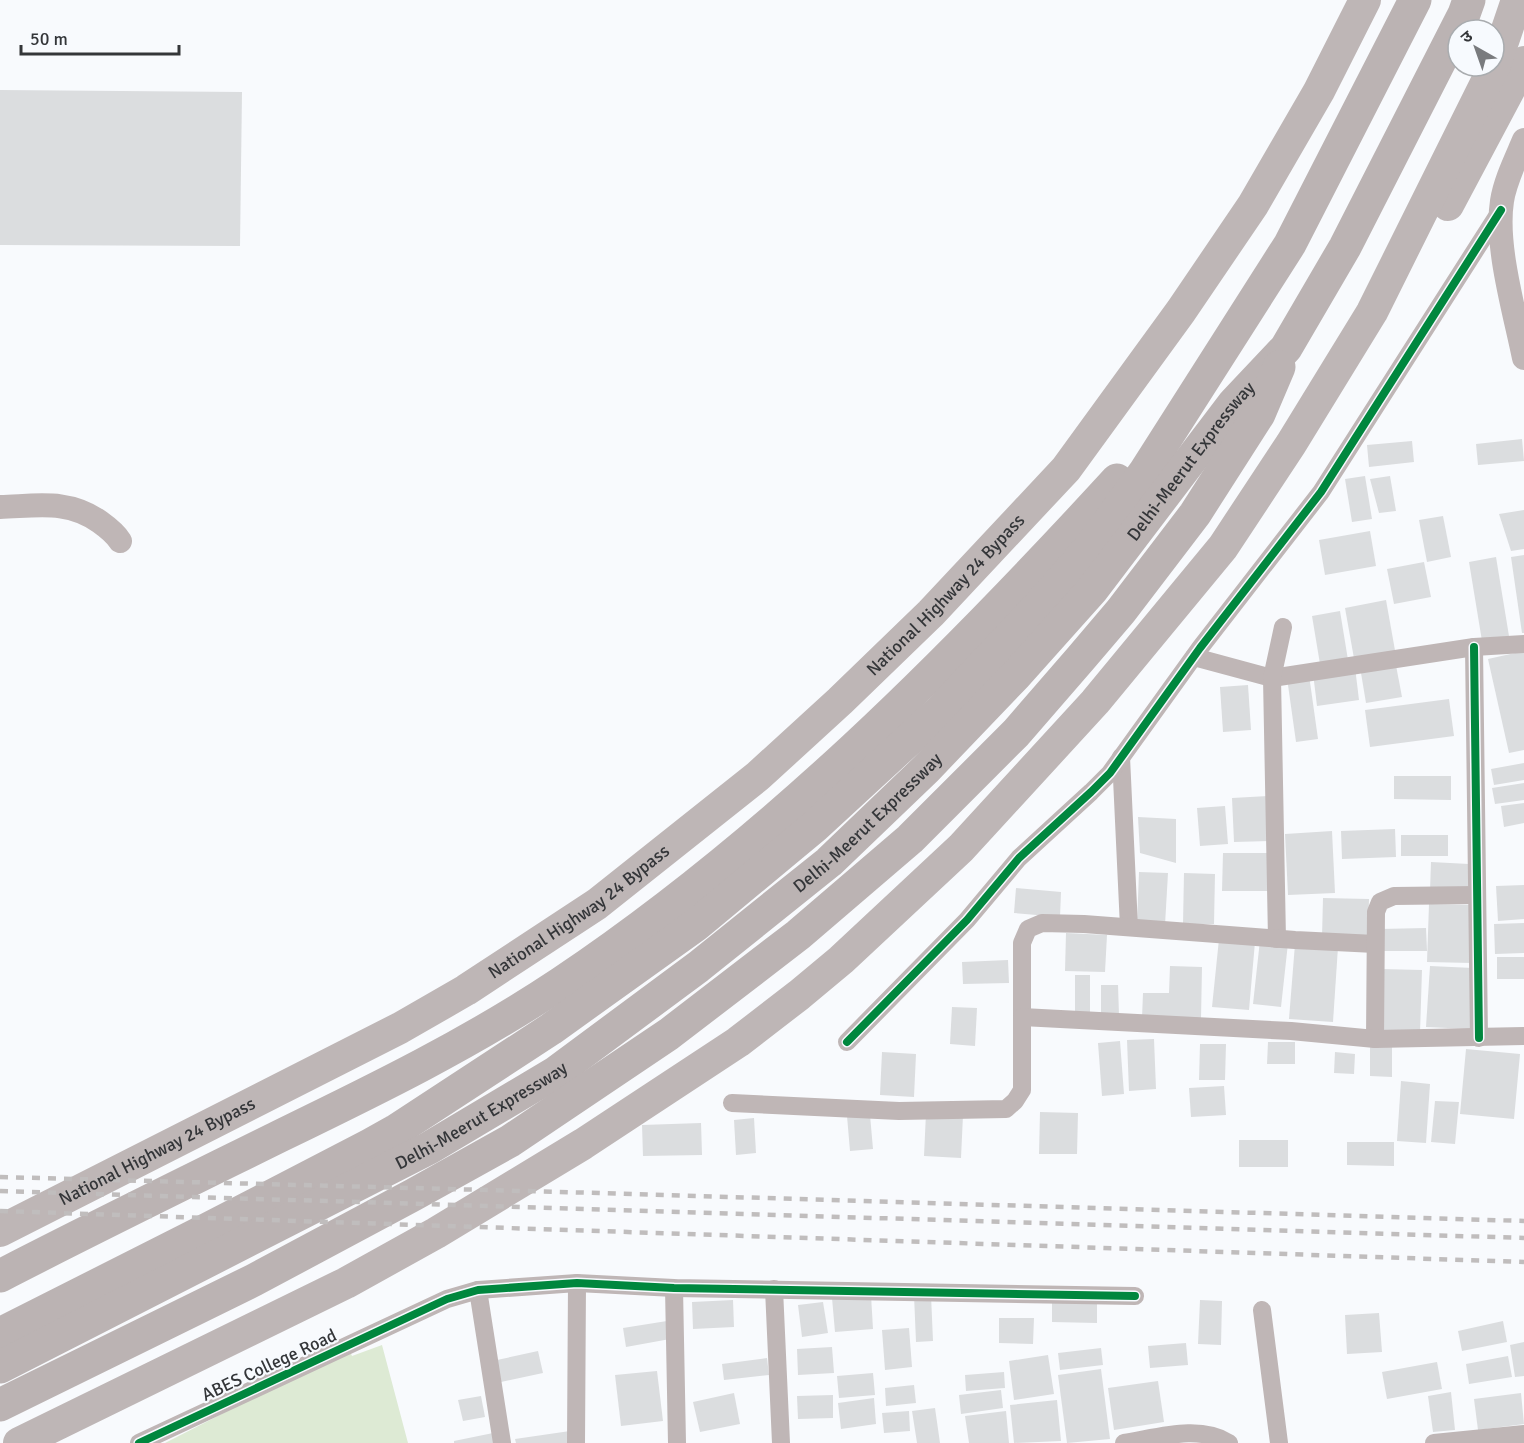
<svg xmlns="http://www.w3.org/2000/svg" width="1524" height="1443" font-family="Signika,'Noto Sans Devanagari',sans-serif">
<rect width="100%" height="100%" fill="#f8fafd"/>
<polygon fill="#ddead4" points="382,1345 408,1443 165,1443 349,1349 352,1356"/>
<g fill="#dbdddf">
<polygon points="0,90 242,92 240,246 0,245"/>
<polygon points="1522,439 1524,461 1478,465 1476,444"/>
<polygon points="1412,441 1414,462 1369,467 1367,445"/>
<polygon points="1365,476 1372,519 1352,522 1345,479"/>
<polygon points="1390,476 1396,511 1379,513 1370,479"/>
<polygon points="1524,510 1524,549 1511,551 1499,514"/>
<polygon points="1443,516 1451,557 1427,562 1419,520"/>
<polygon points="1370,531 1376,566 1325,575 1319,540"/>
<polygon points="1524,555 1524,633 1522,633 1511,557"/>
<polygon points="1496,557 1509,636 1482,641 1469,562"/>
<polygon points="1424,562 1431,597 1394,604 1387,569"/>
<polygon points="1386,600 1396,656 1355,664 1345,608"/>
<polygon points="1340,611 1348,660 1320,664 1312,616"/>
<polygon points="1524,651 1524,750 1509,753 1488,659"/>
<polygon points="1395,660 1402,697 1366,703 1360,667"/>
<polygon points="1355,667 1359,700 1317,706 1313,673"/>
<polygon points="1309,675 1318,739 1296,742 1287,678"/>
<polygon points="1248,685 1251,730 1223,732 1220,687"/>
<polygon points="1449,699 1454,736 1370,747 1365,710"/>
<polygon points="1524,763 1524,780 1494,785 1491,769"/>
<polygon points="1394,776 1451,776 1451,800 1394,799"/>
<polygon points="1524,783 1524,800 1495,804 1492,788"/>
<polygon points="1268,796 1270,841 1234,842 1232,798"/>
<polygon points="1524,803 1524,823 1504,827 1501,806"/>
<polygon points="1225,806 1228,844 1200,846 1197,808"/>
<polygon points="1138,817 1176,819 1176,863 1140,853"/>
<polygon points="1395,829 1396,857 1342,859 1341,831"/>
<polygon points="1332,831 1335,893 1288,895 1285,834"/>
<rect x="1401" y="835" width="47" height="21"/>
<polygon points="1223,853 1268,853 1268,891 1222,891"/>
<polygon points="1431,862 1469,864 1468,893 1430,891"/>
<polygon points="1139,872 1168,873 1165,925 1137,924"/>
<polygon points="1184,873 1215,874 1214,924 1183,924"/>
<polygon points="1524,885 1524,919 1498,921 1496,886"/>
<polygon points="1016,888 1061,892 1060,917 1014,913"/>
<polygon points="1323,898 1369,899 1368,939 1322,937"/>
<polygon points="1429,904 1474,905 1472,963 1427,962"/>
<polygon points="1524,923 1524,953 1495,954 1494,924"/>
<polygon points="1426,928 1427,951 1381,951 1380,929"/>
<polygon points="1066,933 1107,935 1105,972 1065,971"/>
<polygon points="1219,939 1255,942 1249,1010 1212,1007"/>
<polygon points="1260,940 1288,943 1281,1007 1253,1004"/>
<polygon points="1295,944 1338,947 1333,1022 1289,1019"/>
<rect x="1497" y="957" width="27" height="22"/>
<polygon points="1008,960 1009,983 963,984 962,962"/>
<polygon points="1170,966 1202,967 1201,1019 1142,1018 1143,993 1169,993"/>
<polygon points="1430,966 1473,968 1470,1029 1426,1027"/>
<polygon points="1380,969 1422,970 1420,1033 1378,1032"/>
<rect x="1075" y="975" width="15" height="38"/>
<polygon points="1101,985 1118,985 1119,1015 1101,1016"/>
<polygon points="952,1007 977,1008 975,1046 950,1044"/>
<polygon points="1154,1039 1156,1089 1129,1091 1127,1040"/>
<polygon points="1120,1041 1124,1094 1102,1096 1098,1043"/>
<polygon points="1268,1042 1295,1042 1295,1064 1267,1064"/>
<polygon points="1200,1044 1226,1044 1225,1080 1199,1080"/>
<polygon points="1370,1046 1392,1046 1392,1077 1370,1076"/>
<polygon points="1466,1049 1520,1054 1514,1119 1460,1114"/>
<polygon points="882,1052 916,1054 914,1097 880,1095"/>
<polygon points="1335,1052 1355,1054 1354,1074 1334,1073"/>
<polygon points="1401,1081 1430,1084 1426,1143 1397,1141"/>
<polygon points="1224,1086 1226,1115 1191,1117 1189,1088"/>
<polygon points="1435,1101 1459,1102 1455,1144 1431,1142"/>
<polygon points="1040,1112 1078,1113 1077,1154 1039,1154"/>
<polygon points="926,1113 963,1115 961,1158 924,1156"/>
<polygon points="870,1115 873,1149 850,1151 847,1116"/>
<polygon points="754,1118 756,1153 736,1155 734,1120"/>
<polygon points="701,1123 702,1155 643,1156 642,1125"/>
<rect x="1239" y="1140" width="49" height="27"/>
<polygon points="1347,1142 1394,1142 1394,1166 1347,1165"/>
<polygon points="871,1295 873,1329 835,1332 832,1298"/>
<polygon points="914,1295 931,1295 933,1341 916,1342"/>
<polygon points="733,1300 734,1327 693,1329 692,1302"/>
<polygon points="1052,1300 1097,1301 1097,1323 1052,1322"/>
<polygon points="1200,1300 1222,1301 1221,1345 1198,1344"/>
<polygon points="823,1302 828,1333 802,1337 798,1305"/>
<polygon points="1379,1313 1382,1352 1347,1354 1345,1315"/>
<polygon points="999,1318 1034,1318 1033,1344 999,1343"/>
<polygon points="667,1321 670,1339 626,1347 623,1328"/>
<polygon points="1503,1321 1507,1342 1462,1351 1458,1331"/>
<polygon points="909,1328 912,1367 885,1370 882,1330"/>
<polygon points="1524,1342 1524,1376 1515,1377 1510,1345"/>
<polygon points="1186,1343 1188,1365 1150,1368 1148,1346"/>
<polygon points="832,1347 834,1373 798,1375 797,1349"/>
<polygon points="1101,1348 1103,1365 1060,1370 1058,1353"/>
<polygon points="538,1351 543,1373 501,1382 497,1360"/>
<polygon points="1048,1355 1054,1394 1014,1400 1009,1361"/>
<polygon points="1508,1356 1512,1377 1469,1384 1466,1364"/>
<polygon points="767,1358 769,1375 724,1380 722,1364"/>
<polygon points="1437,1362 1442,1389 1387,1399 1382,1372"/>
<polygon points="1101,1369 1110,1439 1067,1443 1058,1375"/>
<polygon points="657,1371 663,1421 621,1426 615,1375"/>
<polygon points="1004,1372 1005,1388 966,1391 965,1375"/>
<polygon points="873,1373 875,1395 839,1398 837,1376"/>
<polygon points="1158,1381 1164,1422 1114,1430 1108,1388"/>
<polygon points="914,1385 916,1403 886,1406 885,1388"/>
<polygon points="1001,1390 1003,1408 961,1414 959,1395"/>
<polygon points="1451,1392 1455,1430 1433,1432 1428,1396"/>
<polygon points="734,1393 740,1424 700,1432 693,1402"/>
<polygon points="1521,1393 1524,1424 1478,1430 1474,1399"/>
<polygon points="833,1395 833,1418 798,1419 797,1396"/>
<polygon points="481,1396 485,1417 463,1421 458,1400"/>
<polygon points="874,1398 876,1424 841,1429 838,1403"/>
<polygon points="1057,1400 1061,1441 1014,1443 1010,1405"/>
<polygon points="935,1408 940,1443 917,1443 912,1411"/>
<polygon points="909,1411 910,1431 884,1433 882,1413"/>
<polygon points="1006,1411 1009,1443 969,1443 965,1416"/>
<polygon points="570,1431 572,1443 516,1443 515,1439"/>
<polygon points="498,1432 501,1443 454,1443 454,1441"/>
</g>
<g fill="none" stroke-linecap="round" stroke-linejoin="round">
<g stroke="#bfb6b6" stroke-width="18">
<polyline points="1474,647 1479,1038"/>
<polyline points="1194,657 1272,678 1474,647 1524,644"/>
<polyline points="1121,757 1129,927"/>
<polyline points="1277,939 1272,678 1283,627"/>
<polyline points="1022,1017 1022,943 1028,929 1042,923 1084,924 1295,940 1375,944"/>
<polyline points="1375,1039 1376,912 1380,902 1394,896 1477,895"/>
<polyline points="847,1042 967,920 1019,858 1091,792 1110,773 1200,648 1321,492 1501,210"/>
<polyline points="732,1103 899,1111 1006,1109 1015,1101 1022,1090 1022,1017 1291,1031 1375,1039 1524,1036"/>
<polyline points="674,1288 677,1443"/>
<polyline points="774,1289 781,1443"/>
<polyline points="478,1290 502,1443"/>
<polyline points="1262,1310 1279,1443"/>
<polyline points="139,1443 447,1299 478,1290 577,1283 674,1288 1135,1296"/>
<polyline points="576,1443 577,1283"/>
<path d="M1124,1443C1157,1438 1199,1424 1229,1443"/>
<polyline points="1434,1443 1524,1434"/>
</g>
<g stroke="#bfb6b6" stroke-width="24">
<path d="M1524,140C1516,159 1505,181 1502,201C1495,246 1515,313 1524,358"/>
<path d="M0,507C37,506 68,499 100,522C107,527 115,533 120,541"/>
</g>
<g stroke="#beb6b6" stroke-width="32">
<polyline points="1448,205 1524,62"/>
<path id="s1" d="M0,1231L400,1028L466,990L597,904L758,776L840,701L931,613L1066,469L1181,311L1253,205L1319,91L1365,0"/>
<polyline points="19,1443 346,1283 436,1233 583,1144 738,1042 799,995 841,960 961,848 1095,702 1223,547 1291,444 1372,312 1495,65 1517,0"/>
</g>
<g stroke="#bbb3b3" stroke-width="33">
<path d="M0,1276C93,1228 187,1182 280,1136C377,1089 471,1043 561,983C771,842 947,665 1117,480"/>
<polyline points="0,1334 198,1234 370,1145 395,1131 551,1029 696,925 814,827 939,712 1046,598 1091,546 1144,473 1290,244 1415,0"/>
<path id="s2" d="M0,1367L429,1148L555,1073L698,967L829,862L926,769L1016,675L1092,590L1234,403L1286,348L1345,247L1464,14L1469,0"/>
<polyline points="0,1405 254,1280 413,1195 510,1141 669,1034 798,935 910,839 1016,733 1081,658 1121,611 1195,514 1259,414 1279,367"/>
</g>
<g stroke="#c0bdbd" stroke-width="4.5" stroke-dasharray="8 8" stroke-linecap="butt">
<polyline points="0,1177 599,1193 1524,1221"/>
<polyline points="0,1191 1524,1238"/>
<polyline points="0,1211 1524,1262"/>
</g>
<defs>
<g id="cycleway">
<polyline points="1474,647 1479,1038"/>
<polyline points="847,1042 967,920 1019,858 1091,792 1110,773 1200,648 1321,492 1501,210"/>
<polyline points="139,1443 447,1299 478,1290 577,1283 674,1288 1135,1296"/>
</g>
</defs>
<use href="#cycleway" stroke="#f7fafe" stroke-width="11"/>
<use href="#cycleway" stroke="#00873e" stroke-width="8"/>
</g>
<g text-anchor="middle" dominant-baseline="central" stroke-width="4.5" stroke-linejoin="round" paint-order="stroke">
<g font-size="18" fill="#343639" stroke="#f7fafe">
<text stroke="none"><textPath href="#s2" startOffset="1515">Delhi-Meerut Expressway</textPath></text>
<text stroke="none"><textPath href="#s1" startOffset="1148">National Highway 24 Bypass</textPath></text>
<text stroke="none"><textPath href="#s2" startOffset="1029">Delhi-Meerut Expressway</textPath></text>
<text stroke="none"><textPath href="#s1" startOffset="662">National Highway 24 Bypass</textPath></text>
<text stroke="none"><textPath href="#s2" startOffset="543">Delhi-Meerut Expressway</textPath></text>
<text stroke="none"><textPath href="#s1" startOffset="176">National Highway 24 Bypass</textPath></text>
<text transform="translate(269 1365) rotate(-25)">ABES College Road</text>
</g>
</g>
<g transform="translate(1476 48) rotate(320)"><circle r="28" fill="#f7fafe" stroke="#a9acaf" stroke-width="1.5"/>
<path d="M0-4.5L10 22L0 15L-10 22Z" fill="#797b7e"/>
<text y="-9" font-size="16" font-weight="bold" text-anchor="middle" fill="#343639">उ</text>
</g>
<path d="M21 45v9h158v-9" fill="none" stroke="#343639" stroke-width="3"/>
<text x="30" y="45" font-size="18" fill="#343639" stroke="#f7fafe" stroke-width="4.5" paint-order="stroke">50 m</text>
</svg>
